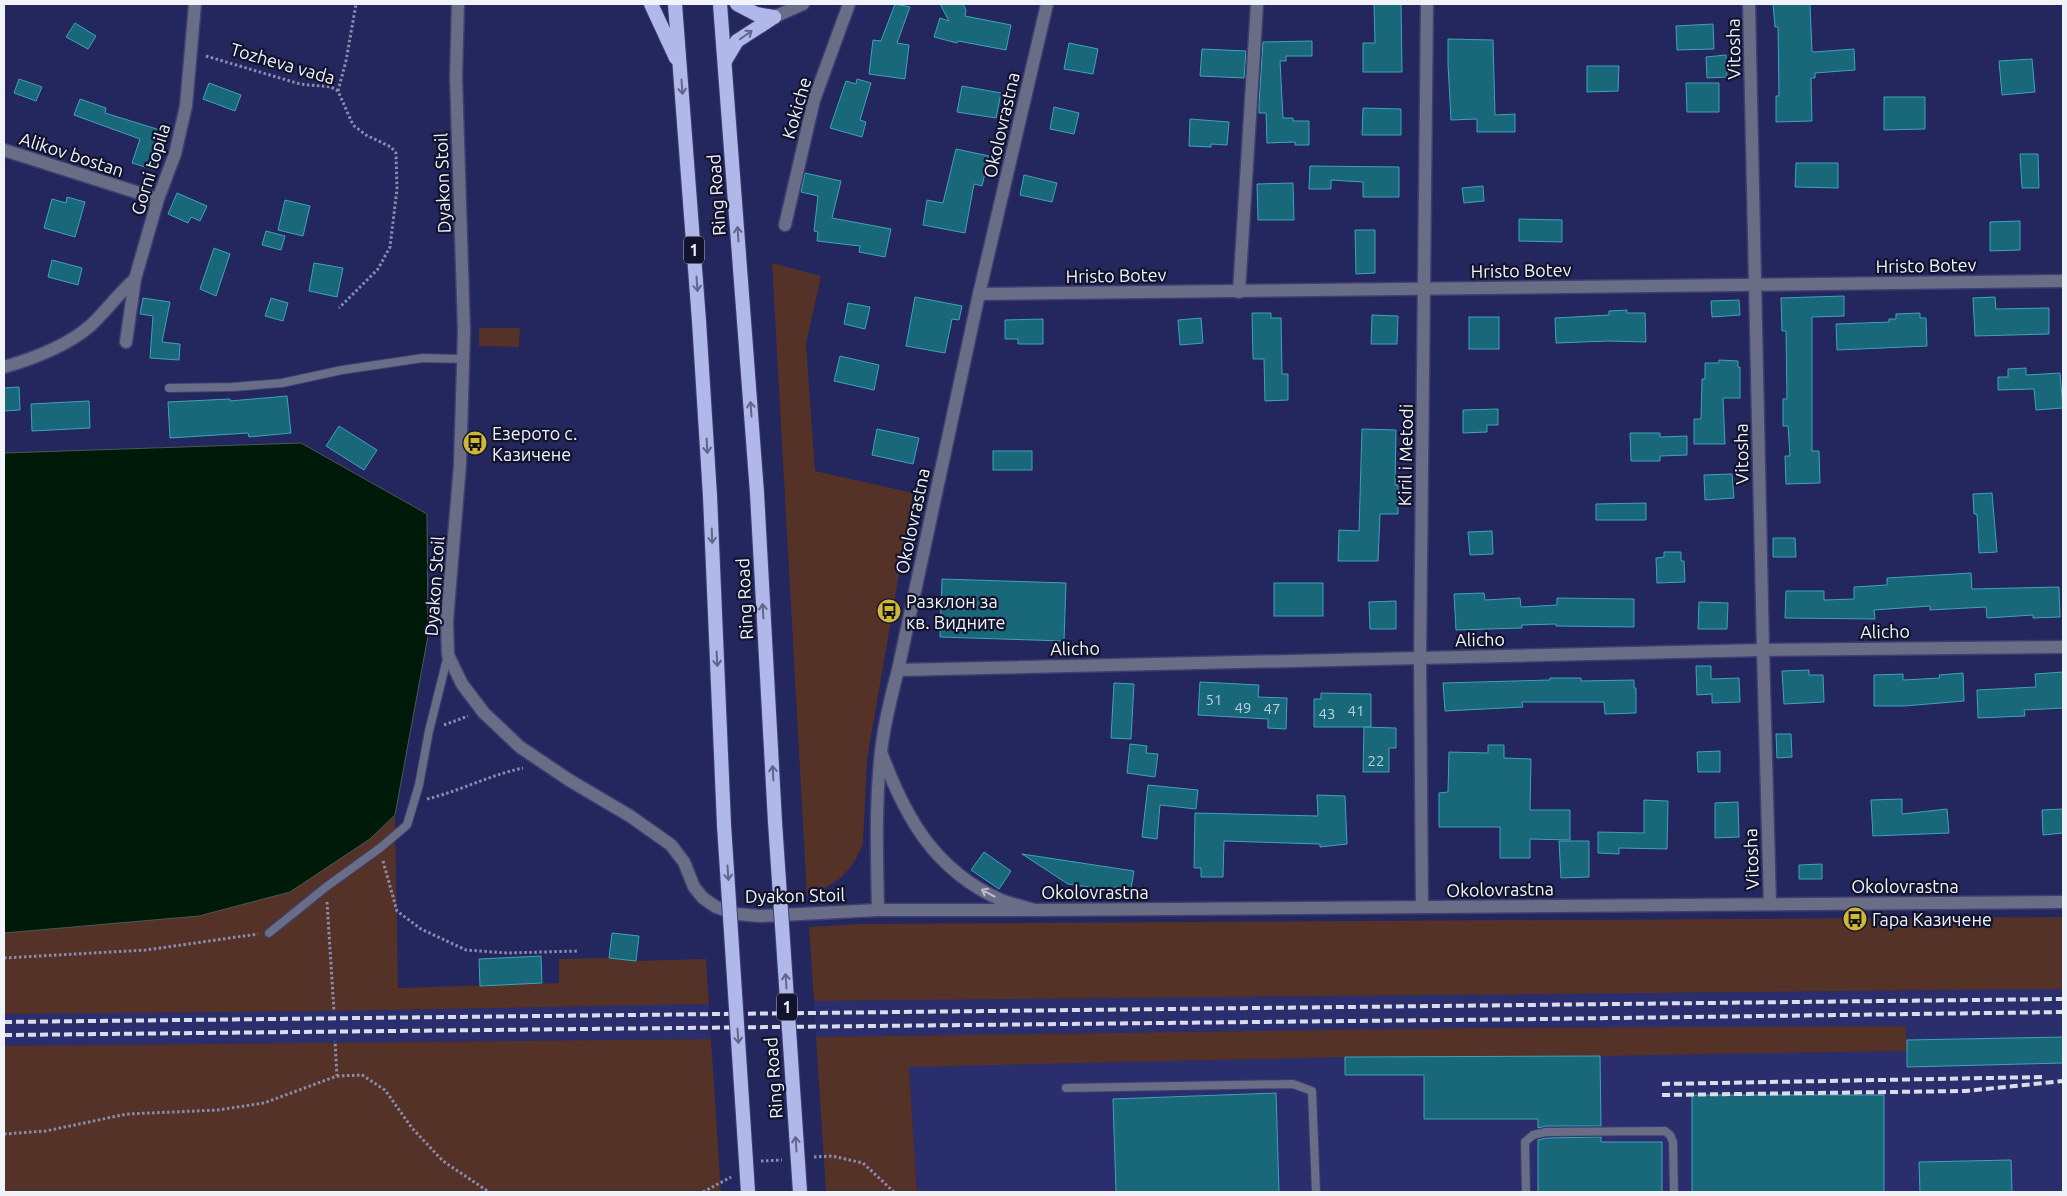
<svg xmlns="http://www.w3.org/2000/svg" width="2067" height="1196" font-family="Ubuntu,sans-serif">
<rect width="100%" height="100%" fill="#24265e"/>
<g fill="#2b2e6d">
<polygon points="2063,989 2063,1192 917,1192 909,1067 1345,1057 1600,1056 1907,1051 1906,1026 1470,1028 816,1037 814,1001"/>
<polygon points="709,1004 711,1039 4,1046 4,1014 334,1011"/>
</g>
<g fill="#543228">
<path d="M772,263L821,276L806,344L815,471L913,493L867,759L863,844C851,873 836,885 807,896Z"/>
<polygon points="479,328 520,328 519,347 479,346"/>
<polygon points="395,815 398,988 559,983 559,959 609,958 636,961 706,959 709,1004 334,1011 4,1014 4,933 199,916 290,892 370,839"/>
<polygon points="2063,917 2063,989 814,1001 809,927 860,924"/>
<polygon points="1906,1026 1907,1051 1600,1056 1345,1057 909,1067 917,1192 826,1192 816,1037 1470,1028"/>
<polygon points="711,1039 721,1192 4,1192 4,1046"/>
</g>
<polygon fill="#001a0a" stroke="#485b52" points="301,443 427,514 428,636 395,815 370,839 290,892 199,916 4,933 4,453"/>
<g fill="#19687a" stroke="#3fa2bb">
<polygon points="895,4 910,7 897,43 909,45 905,79 869,74 873,40 881,41"/>
<polygon points="940,4 963,4 966,10 965,16 1011,25 1006,50 958,41 957,43 934,37 940,18 949,21"/>
<polygon points="1374,4 1401,4 1402,72 1363,72 1363,43 1375,43"/>
<polygon points="1773,4 1810,4 1812,51 1814,52 1854,49 1855,70 1815,73 1815,78 1811,78 1812,121 1776,122 1776,96 1779,96 1778,27 1775,27"/>
<polygon points="75,23 96,36 88,49 66,37"/>
<polygon points="1713,24 1714,49 1677,50 1676,26"/>
<polygon points="1448,39 1493,40 1495,115 1515,114 1515,132 1477,132 1477,119 1451,120 1448,64"/>
<polygon points="1312,41 1312,56 1286,56 1286,61 1280,61 1283,118 1293,118 1293,121 1309,121 1309,145 1295,145 1295,142 1267,143 1266,113 1259,113 1259,104 1263,42"/>
<polygon points="1069,43 1098,49 1093,74 1064,69"/>
<polygon points="1202,49 1246,51 1244,78 1200,76"/>
<polygon points="1726,55 1727,77 1707,78 1706,57"/>
<polygon points="2032,59 2035,92 2002,95 1999,61"/>
<polygon points="1587,66 1619,66 1618,91 1587,92"/>
<polygon points="19,79 42,87 36,101 14,93"/>
<polygon points="857,79 871,83 860,120 866,122 862,137 830,128 846,81 856,84"/>
<polygon points="209,83 241,95 235,111 203,99"/>
<polygon points="1686,83 1719,83 1719,112 1687,112"/>
<polygon points="962,86 1001,93 996,118 957,112"/>
<polygon points="1884,97 1925,97 1925,129 1884,130"/>
<polygon points="80,99 106,108 105,113 160,130 155,146 162,148 155,170 132,163 140,139 74,115"/>
<polygon points="1054,107 1079,113 1074,134 1050,129"/>
<polygon points="1363,108 1401,109 1401,135 1362,135"/>
<polygon points="1190,119 1229,122 1227,145 1211,144 1211,147 1189,146"/>
<polygon points="956,149 989,156 982,186 974,184 965,233 923,225 927,200 943,203"/>
<polygon points="2020,154 2038,154 2039,188 2022,188"/>
<polygon points="1796,163 1838,163 1838,188 1795,187"/>
<polygon points="1310,166 1399,167 1399,197 1363,197 1363,182 1331,180 1331,189 1309,189"/>
<polygon points="805,173 841,181 832,218 891,229 885,257 859,252 860,246 817,241 818,232 814,231 818,196 801,192"/>
<polygon points="1024,175 1057,183 1052,202 1020,195"/>
<polygon points="1293,183 1294,220 1258,220 1257,184"/>
<polygon points="1483,186 1484,201 1464,203 1462,188"/>
<polygon points="177,193 207,206 200,221 191,217 188,223 168,214"/>
<polygon points="67,197 85,202 75,237 44,228 52,199 66,203"/>
<polygon points="285,200 310,206 303,236 278,230"/>
<polygon points="1519,219 1562,220 1562,242 1519,241"/>
<polygon points="2020,221 2020,250 1990,251 1990,222"/>
<polygon points="1355,230 1375,230 1375,273 1356,274"/>
<polygon points="266,231 285,236 281,250 262,245"/>
<polygon points="214,248 230,254 216,296 200,289"/>
<polygon points="52,260 82,268 78,285 48,277"/>
<polygon points="314,263 343,268 337,297 309,291"/>
<polygon points="1844,296 1844,316 1812,317 1812,451 1819,451 1820,483 1786,484 1785,456 1790,456 1788,426 1783,426 1783,399 1787,399 1786,331 1782,331 1781,298"/>
<polygon points="915,297 962,306 959,320 952,319 945,353 906,346"/>
<polygon points="1995,297 1996,309 2049,308 2049,334 1975,336 1973,298"/>
<polygon points="143,298 170,302 162,342 180,344 179,360 150,358 153,316 140,314"/>
<polygon points="271,298 288,303 283,321 265,316"/>
<polygon points="1739,300 1740,315 1712,317 1711,301"/>
<polygon points="848,303 870,307 865,329 844,324"/>
<polygon points="1627,310 1627,313 1645,313 1646,342 1609,341 1556,343 1555,318 1609,315 1609,311"/>
<polygon points="1252,313 1271,313 1271,318 1281,318 1282,374 1288,374 1288,400 1265,401 1264,359 1253,359"/>
<polygon points="1920,313 1920,318 1926,318 1927,346 1837,350 1836,324 1889,322 1889,319 1896,319 1896,314"/>
<polygon points="1372,315 1398,316 1397,344 1371,344"/>
<rect x="1469" y="317" width="30" height="32"/>
<polygon points="1201,318 1203,343 1180,345 1178,320"/>
<polygon points="1043,319 1043,344 1018,344 1018,339 1005,339 1005,320"/>
<polygon points="840,356 879,365 874,390 834,381"/>
<polygon points="1719,360 1738,361 1738,367 1740,367 1740,398 1723,398 1725,444 1694,444 1694,419 1701,419 1702,379 1705,379 1705,363 1719,363"/>
<polygon points="2026,368 2026,375 2060,373 2063,408 2036,410 2034,389 1998,390 1998,377 2008,377 2008,369"/>
<polygon points="19,387 20,410 4,411 4,388"/>
<polygon points="287,396 291,433 249,437 248,433 170,438 168,402 230,399 230,401"/>
<polygon points="89,401 90,428 32,431 31,404"/>
<polygon points="1498,409 1498,425 1487,425 1487,432 1463,433 1463,410"/>
<polygon points="339,426 377,450 364,470 326,446"/>
<polygon points="877,429 919,438 913,464 872,455"/>
<polygon points="1362,429 1396,430 1395,485 1398,485 1398,514 1380,514 1378,561 1338,561 1339,530 1359,531"/>
<polygon points="1630,433 1660,433 1660,437 1687,436 1687,455 1660,456 1660,461 1631,461"/>
<rect x="993" y="451" width="39" height="19"/>
<polygon points="1732,474 1734,498 1705,500 1704,475"/>
<polygon points="1992,493 1997,552 1979,553 1977,514 1974,514 1973,494"/>
<polygon points="1646,503 1646,520 1596,520 1596,504"/>
<polygon points="1492,531 1493,554 1470,555 1468,532"/>
<polygon points="1773,538 1795,538 1796,557 1773,557"/>
<polygon points="1664,552 1681,552 1681,561 1684,561 1685,582 1657,583 1656,558 1664,557"/>
<polygon points="1971,573 1972,589 2059,587 2060,617 2033,618 2033,615 1987,618 1986,607 1930,610 1930,606 1874,610 1875,619 1785,618 1786,591 1824,591 1824,600 1854,599 1854,587 1887,585 1887,578"/>
<polygon points="942,579 1066,583 1064,641 940,637"/>
<rect x="1274" y="583" width="49" height="33"/>
<polygon points="1484,593 1485,600 1520,598 1521,607 1557,605 1557,598 1634,599 1634,627 1556,626 1556,624 1522,625 1522,628 1456,630 1454,594"/>
<polygon points="1396,601 1396,629 1370,629 1369,602"/>
<polygon points="1699,602 1728,603 1727,629 1698,629"/>
<polygon points="1696,666 1711,666 1711,679 1739,678 1740,702 1712,703 1712,694 1697,695"/>
<polygon points="1809,670 1809,675 1823,675 1824,702 1784,704 1782,671"/>
<polygon points="2063,672 2063,708 2024,710 2025,716 1978,718 1977,690 2036,687 2035,674"/>
<polygon points="1963,673 1964,701 1904,706 1874,706 1874,675 1903,674 1903,680 1940,678 1939,675"/>
<polygon points="1550,678 1581,678 1581,681 1634,680 1634,688 1636,688 1636,713 1605,714 1604,702 1522,702 1523,707 1445,711 1443,683 1550,680"/>
<polygon points="1200,682 1259,685 1258,697 1287,698 1286,729 1268,728 1268,719 1198,715"/>
<polygon points="1114,683 1134,684 1131,739 1111,738"/>
<polygon points="1321,693 1371,694 1371,727 1314,727 1314,699 1321,699"/>
<polygon points="1364,727 1396,728 1396,748 1389,748 1389,772 1363,772"/>
<polygon points="1776,734 1791,734 1792,757 1777,758"/>
<polygon points="1130,744 1147,746 1146,753 1158,754 1155,777 1127,773"/>
<polygon points="1488,745 1504,745 1504,758 1531,759 1530,810 1570,810 1570,840 1530,839 1530,858 1500,858 1500,827 1439,827 1439,793 1448,792 1449,752 1488,753"/>
<polygon points="1720,751 1720,772 1698,772 1697,752"/>
<polygon points="1148,785 1198,790 1196,809 1160,805 1157,839 1142,837"/>
<polygon points="1317,795 1345,796 1347,844 1320,847 1320,844 1224,841 1223,877 1201,877 1201,868 1194,868 1195,813 1318,816"/>
<polygon points="1902,799 1902,814 1947,809 1949,833 1873,836 1871,800"/>
<polygon points="1644,800 1668,801 1667,849 1619,848 1619,854 1598,853 1598,832 1644,833"/>
<polygon points="1738,802 1739,837 1715,838 1715,803"/>
<polygon points="2063,809 2063,833 2043,835 2042,810"/>
<polygon points="1559,841 1589,841 1589,877 1561,878"/>
<polygon points="984,852 1011,871 999,889 971,870"/>
<polygon points="1022,854 1134,871 1131,889 1115,887 1115,891 1068,884"/>
<polygon points="1822,864 1822,879 1799,879 1799,865"/>
<polygon points="612,933 639,936 636,961 609,958"/>
<polygon points="541,956 542,983 480,986 479,959"/>
<polygon points="2063,1037 2063,1063 1907,1067 1907,1040"/>
<polygon points="1600,1056 1601,1126 1546,1126 1538,1128 1538,1119 1424,1119 1424,1075 1345,1075 1345,1057"/>
<polygon points="1276,1093 1279,1192 1116,1192 1113,1099"/>
<rect x="1692" y="1095" width="192" height="97"/>
<polygon points="1601,1137 1601,1142 1662,1142 1662,1192 1538,1192 1538,1140 1547,1138"/>
<polygon points="2011,1160 2012,1192 1920,1192 1919,1162"/>
</g>
<g fill="none" stroke-linecap="round" stroke-linejoin="round">
<defs>
<g id="service">
<polyline points="169,388 233,387 282,383 342,370 423,358 463,359"/>
<polyline points="269,933 326,887 380,848 407,825 419,785 429,731 448,655"/>
<polyline points="1066,1088 1293,1084 1312,1091 1316,1192"/>
<polyline points="1526,1192 1525,1142 1533,1135 1546,1132 1665,1131 1670,1135 1673,1142 1674,1192"/>
</g>
<g id="minor">
<polyline points="458,4 456,77 464,331 460,465 447,621 448,655 462,684 484,713 520,747 569,780 630,816 671,845 684,862 694,887 703,898 716,907 737,914 760,916 878,910 1034,910"/>
<polyline points="1749,4 1763,650 1770,904"/>
<polyline points="4,150 158,199"/>
<polyline points="785,225 814,100 849,4"/>
<polyline points="1239,292 1257,4"/>
<polyline points="979,294 2063,281"/>
<polyline points="126,342 135,279 158,199 175,154 186,106 195,4"/>
<path d="M4,367C32,359 68,345 90,326C106,311 119,293 135,279"/>
<polyline points="898,670 1763,650 2063,647"/>
<path d="M881,752C905,817 934,870 1001,900C1011,904 1023,906 1034,910L2063,902"/>
<polyline points="1422,907 1420,658 1427,4"/>
<path d="M878,910C877,857 875,805 881,752C884,724 891,697 898,670L979,294L1047,4"/>
</g>
<polyline id="tertiary" points="774,17 803,4"/>
<g id="trunk">
<polyline points="651,4 676,58"/>
<polyline points="675,4 699,321 710,496 724,825"/>
<polyline points="720,4 757,493 775,822"/>
<polyline points="737,4 756,14 774,17"/>
<polyline points="725,61 737,41 774,17"/>
</g>
</defs>
<use href="#service" stroke="#3d3f71" stroke-width="10"/>
<use href="#minor" stroke="#3d3f71" stroke-width="15"/>
<use href="#tertiary" stroke="#3d3f71" stroke-width="15"/>
<use href="#trunk" stroke="#3d3f71" stroke-width="16"/>
<g stroke="#8a8cac" stroke-width="3" stroke-dasharray="2.5 2.5" stroke-linecap="butt">
<polyline points="206,56 300,84 331,87 338,91 353,125 366,135 391,147 396,153 397,189 390,247 378,269 339,308"/>
<polyline points="338,91 346,61 356,4"/>
<polyline points="444,725 468,716"/>
<path d="M427,799C460,791 490,775 523,768"/>
<polyline points="383,861 397,911 421,929 466,950 507,953 579,951"/>
<polyline points="327,902 334,1011"/>
<polyline points="4,958 146,950 258,934"/>
<polyline points="337,1076 362,1075 385,1090 412,1128 443,1161 489,1192"/>
<polyline points="4,1134 46,1131 127,1114 218,1110 264,1103 337,1076 335,1041"/>
<polyline points="814,1157 832,1156 863,1163 894,1192"/>
<polyline points="761,1161 782,1160"/>
<polyline points="703,1192 731,1177"/>
</g>
<use href="#service" stroke="#696d85" stroke-width="8"/>
<use href="#minor" stroke="#696d85" stroke-width="12"/>
<use href="#tertiary" stroke="#696d85" stroke-width="12"/>
<use href="#trunk" stroke="#b0b8e9" stroke-width="14"/>
<g stroke="#dadce8" stroke-width="4" stroke-dasharray="8 4" stroke-linecap="butt">
<polyline points="4,1022 2063,999"/>
<polyline points="4,1035 1541,1019 2063,1012"/>
<polyline points="1662,1084 2043,1077"/>
<polyline points="1662,1095 1966,1091 2063,1081"/>
</g>
<defs>
<g id="trunk-bridge">
<polyline points="775,822 800,1192"/>
<polyline points="724,825 748,1192"/>
</g>
</defs>
<use href="#trunk-bridge" stroke="#3d3f71" stroke-width="16" stroke-linecap="butt"/>
<use href="#trunk-bridge" stroke="#b0b8e9" stroke-width="14"/>
</g>
<defs><path id="oneway-shaft" d="M-6 0H5M1.5-3L5.5 0L1.5 3" fill="none" stroke-width="1.6" stroke-linecap="round" stroke-linejoin="round" transform="scale(1.25)"/></defs>
<g stroke="#60668a">
<use href="#oneway-shaft" transform="translate(746 35) rotate(-35)"/>
<use href="#oneway-shaft" transform="translate(682 87) rotate(86)"/>
<use href="#oneway-shaft" transform="translate(738 234) rotate(-94)"/>
<use href="#oneway-shaft" transform="translate(697 284) rotate(86)"/>
<use href="#oneway-shaft" transform="translate(751 409) rotate(-94)"/>
<use href="#oneway-shaft" transform="translate(707 446) rotate(87)"/>
<use href="#oneway-shaft" transform="translate(712 536) rotate(88)"/>
<use href="#oneway-shaft" transform="translate(763 611) rotate(-93)"/>
<use href="#oneway-shaft" transform="translate(717 659) rotate(87)"/>
<use href="#oneway-shaft" transform="translate(773 773) rotate(-93)"/>
<use href="#oneway-shaft" transform="translate(728 873) rotate(86)"/>
<use href="#oneway-shaft" transform="translate(786 981) rotate(-94)"/>
<use href="#oneway-shaft" transform="translate(738 1036) rotate(86)"/>
<use href="#oneway-shaft" transform="translate(796 1144) rotate(-94)"/>
</g>
<use stroke="#bbbdcb" href="#oneway-shaft" transform="translate(988 893) rotate(-152)"/>
<defs>
<symbol id="bus-disc" viewBox="-11 -11 22 22"><circle r="9.5" fill="#d1b736" stroke="#11142c"/><path d="M-5-6H5V4H4V6H2V4H-2V6H-4V4H-5ZM-3.5-4V0h7V-4ZM-3.5 1.2v1.5H-2V1.2ZM2 1.2v1.5H3.5V1.2Z" fill="#111"/></symbol>
</defs>
<g fill-rule="evenodd">
<use href="#bus-disc" x="461" y="429" width="28" height="28"/>
<use href="#bus-disc" x="875" y="597" width="28" height="28"/>
<use href="#bus-disc" x="1841" y="905" width="28" height="28"/>
</g>
<g text-anchor="middle" dominant-baseline="central" stroke-width="4.5" stroke-linejoin="round" paint-order="stroke">
<g font-size="15" fill="#bbd0da">
<text x="1214" y="699">51</text>
<text x="1243" y="707">49</text>
<text x="1272" y="708">47</text>
<text x="1356" y="710">41</text>
<text x="1327" y="713">43</text>
<text x="1376" y="760">22</text>
</g>
<g fill="#11142c" stroke="#aeb0bc" stroke-width="1">
<rect x="684" y="236.5" width="20" height="27" rx="4"/>
<rect x="777" y="993.5" width="20" height="27" rx="4"/>
</g>
<g font-size="16" font-weight="bold" fill="#f1f3fa">
<text x="694" y="250">1</text>
<text x="787" y="1007">1</text>
</g>
<g font-size="18" fill="#f1f3fa" stroke="#11142c">
<text transform="translate(1733 49) rotate(-91)">Vitosha</text>
<text transform="translate(283 63) rotate(16)">Tozheva vada</text>
<text transform="translate(796 108) rotate(-74)">Kokiche</text>
<text transform="translate(1001 125) rotate(-77)">Okolovrastna</text>
<text transform="translate(72 154) rotate(18)">Alikov bostan</text>
<text transform="translate(150 169) rotate(-73)">Gorni topila</text>
<text transform="translate(442 183) rotate(-92)">Dyakon Stoil</text>
<text transform="translate(716 195) rotate(-94)">Ring Road</text>
<text transform="translate(1926 265) rotate(-1)">Hristo Botev</text>
<text transform="translate(1521 270) rotate(-1)">Hristo Botev</text>
<text transform="translate(1116 275) rotate(-1)">Hristo Botev</text>
<text transform="translate(1741 454) rotate(-91)">Vitosha</text>
<text transform="translate(1405 455) rotate(-89)">Kiril i Metodi</text>
<text transform="translate(912 521) rotate(-78)">Okolovrastna</text>
<text transform="translate(434 586) rotate(-86)">Dyakon Stoil</text>
<text transform="translate(744 599) rotate(-93)">Ring Road</text>
<text transform="translate(1885 631) rotate(-1)">Alicho</text>
<text transform="translate(1480 639) rotate(-1)">Alicho</text>
<text transform="translate(1075 648) rotate(-1)">Alicho</text>
<text transform="translate(1751 859) rotate(-92)">Vitosha</text>
<text x="1905" y="886">Okolovrastna</text>
<text transform="translate(1500 889) rotate(-1)">Okolovrastna</text>
<text x="1095" y="892">Okolovrastna</text>
<text transform="translate(795 895) rotate(-1)">Dyakon Stoil</text>
<text transform="translate(773 1078) rotate(-94)">Ring Road</text>
</g>
<g font-size="18" fill="#f1f3fa" stroke="#11142c" text-anchor="start">
<text x="492" y="433">Езерото с.<tspan x="492" dy="21">Казичене</tspan></text>
<text x="906" y="601">Разклон за<tspan x="906" dy="21">кв. Видните</tspan></text>
<text x="1872" y="919">Гара Казичене</text>
</g>
</g>
<rect width="2067" height="1196" fill="none" stroke="#f1f3fa" stroke-width="10"/>
</svg>
